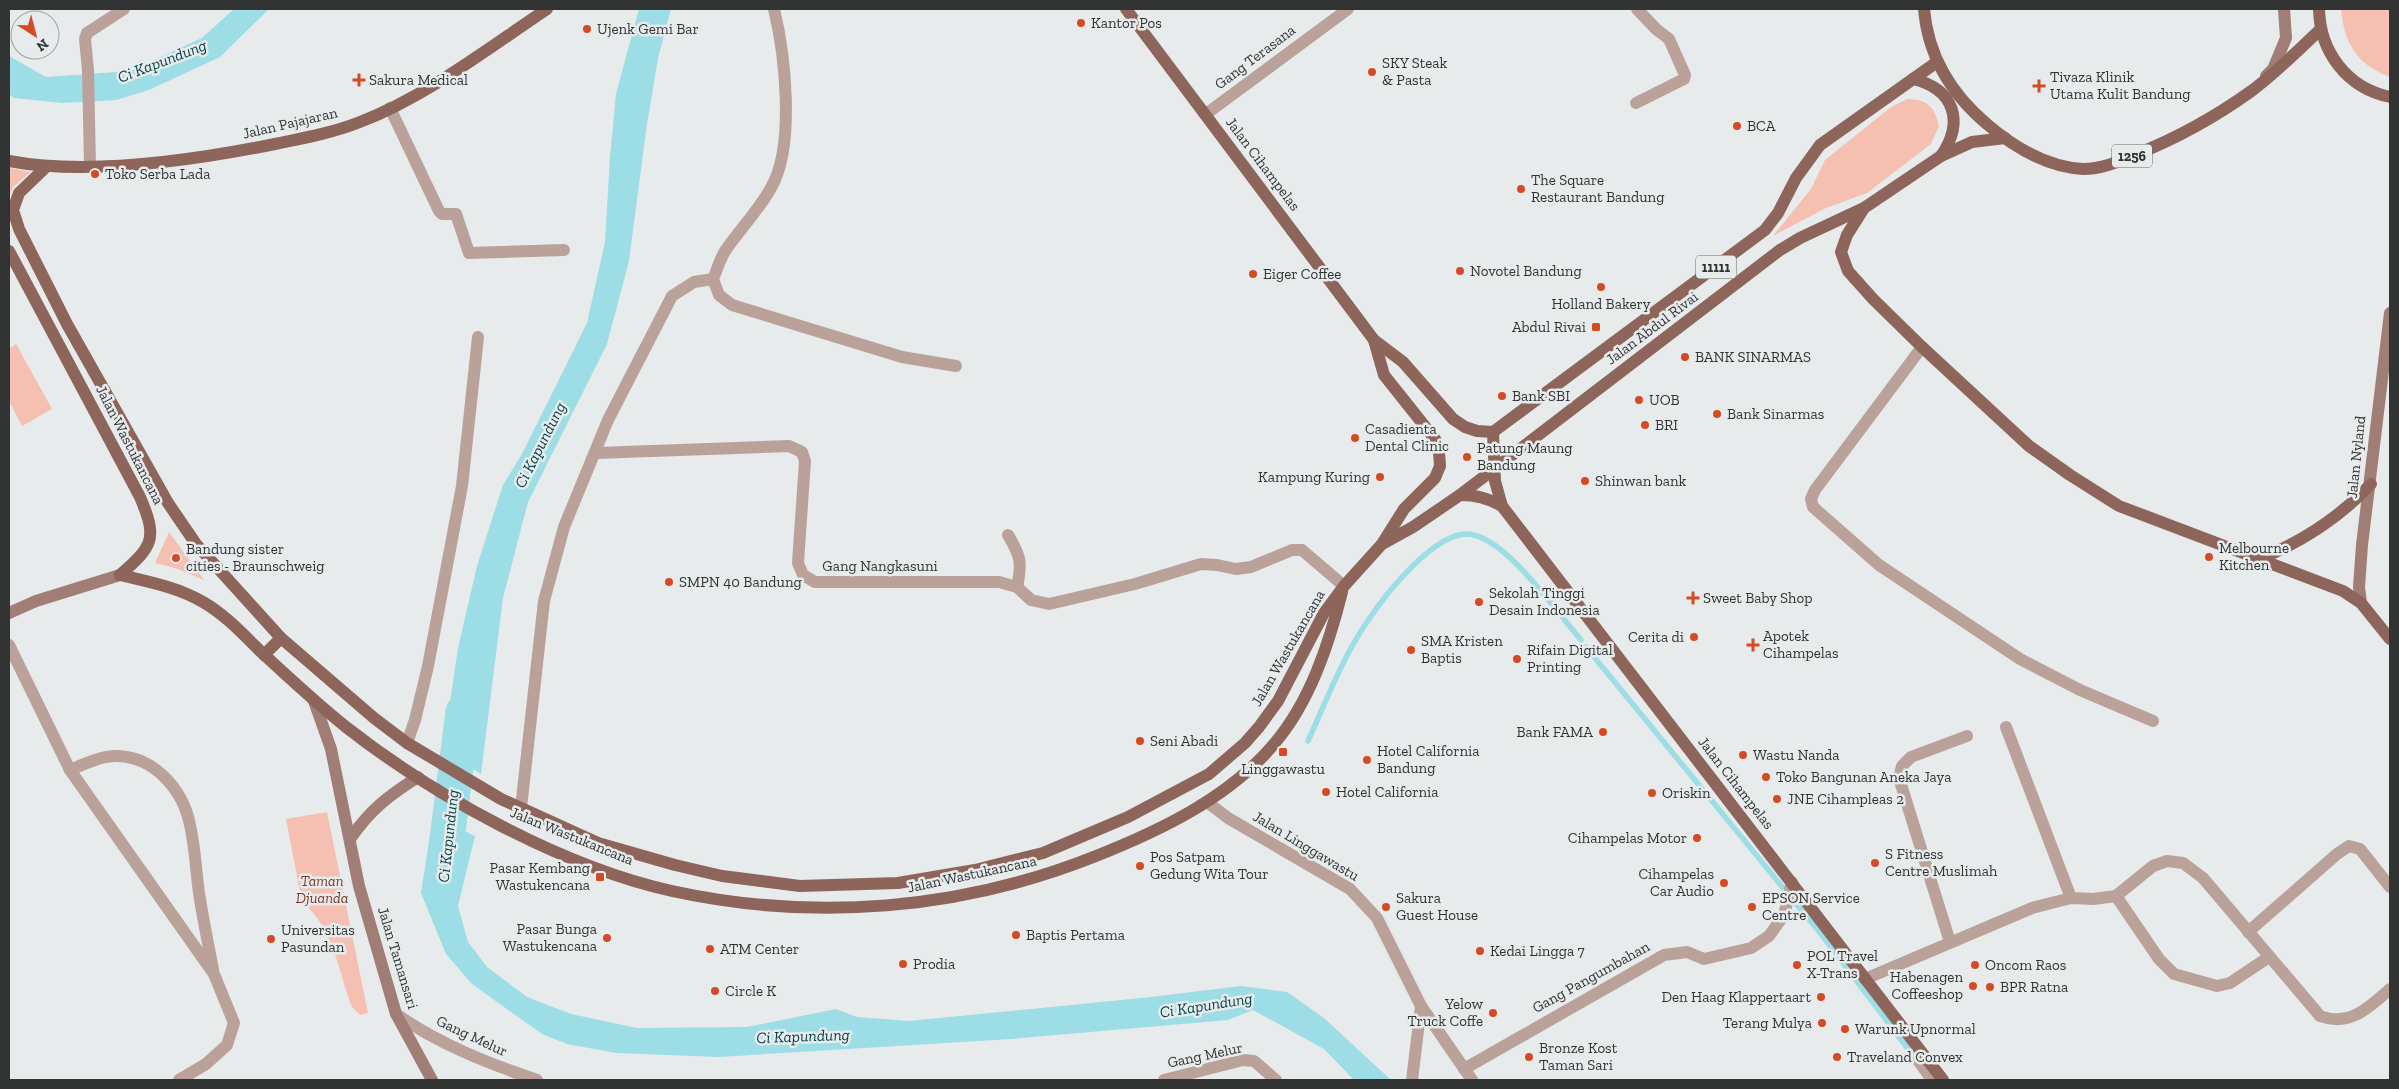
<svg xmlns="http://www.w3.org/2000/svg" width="2399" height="1089" font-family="'Zilla Slab',serif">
<rect width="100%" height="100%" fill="#e7ebec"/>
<g fill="#f5c0b2">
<path d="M2341,9H2390V77C2357,65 2344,43 2341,9Z"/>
<path d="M1907,99C1927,99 1935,107 1939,126L1931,144L1867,193L1826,208L1773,236L1811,189L1825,160L1891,107Z"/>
<polygon points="9,168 31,172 13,187 9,197"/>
<polygon points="16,344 52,409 22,426 9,401 9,349"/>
<polygon points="169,532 204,580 175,568 155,563"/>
<path d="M327,812L368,1013L360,1015L352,1007C338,971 334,928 302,902L286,819Z"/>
</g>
<g fill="#9cdde6">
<polygon points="234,9 269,9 220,57 149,90 116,100 62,103 14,98 9,94 9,56 46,77 130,71 202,38"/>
<polygon points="639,9 671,9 658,58 646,131 629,261 607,344 528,502 503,598 481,774 443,749 458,648 477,566 503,485 522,454 587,323 605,242 610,157 616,94"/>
<polygon points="433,816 475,836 458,906 468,942 487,967 527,997 571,1014 637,1028 747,1027 836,1009 857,1017 909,1021 1151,997 1241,986 1287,992 1324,1018 1391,1080 1354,1080 1324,1049 1253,1010 1228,1020 1011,1039 719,1057 616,1053 567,1044 542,1034 472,984 446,954 421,893"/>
</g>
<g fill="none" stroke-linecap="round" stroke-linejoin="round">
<g stroke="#9cdde6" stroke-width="5.5">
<polyline points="1586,647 1816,928"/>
<path d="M1308,741C1326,702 1342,658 1367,622C1384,596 1439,525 1474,535C1510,544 1556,611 1581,640"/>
<polyline points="1818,930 1918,1062"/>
</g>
<polyline stroke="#9cdde6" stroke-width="35" points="443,871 463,712"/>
<g stroke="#baa29b" stroke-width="12">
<path d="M774,9C785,54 795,144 772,186C760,209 740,229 725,251C720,259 717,270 713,279L719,295L732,305L902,357L956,366"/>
<polyline points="1636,103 1684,79 1685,75 1669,39 1656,29 1637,9"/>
<polyline points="390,108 439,211 442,214 456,214 469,253 564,250"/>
<polyline points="1206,114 1348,9"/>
<polyline points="90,166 88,70 85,39 87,33 124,9"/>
<polyline points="1922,347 1815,490 1811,499 1813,507 1879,565 2020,659 2080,690 2153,721"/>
<polyline points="596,453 789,446 802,452 805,461 798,563 803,575 815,582 999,582 1017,587 1031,600 1049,604 1135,584 1201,564 1217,565 1236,569 1251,567 1292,550 1302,550 1344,586"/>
<path d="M1008,535C1021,556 1022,563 1017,587"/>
<polyline points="9,645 70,770 214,974 234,1023 227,1045 206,1064 179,1080"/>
<polyline points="2006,727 2071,898"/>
<polyline points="407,743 415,720 428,666 462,486 478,337"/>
<path d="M70,770C84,764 99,757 114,756C153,755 183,789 190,825C195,847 196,871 199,893C203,919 208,944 213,969"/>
<polyline points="1207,802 1228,818 1350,889 1377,918 1421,1006 1472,1080"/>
<polyline points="521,808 544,601 564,527 608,420 672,296 694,282 713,279"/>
<polyline points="2116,896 2159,959 2174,974 2217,986 2230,983 2269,957"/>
<polyline points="2248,932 2337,854 2349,846 2360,849 2390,887"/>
<polyline points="1950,942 1899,778 1902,766 1911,757 1967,736"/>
<path d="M1865,979L2032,908L2071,898L2093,899L2116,896L2153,866L2167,861L2183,863L2203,878L2320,1016C2349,1027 2369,1008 2390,989"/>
<path d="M396,1014C439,1044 487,1063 537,1080"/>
<polyline points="1918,1060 1932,1080"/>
<polyline points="1464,1069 1664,955 1687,952 1704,959 1751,948 1769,936 1784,915 1792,882"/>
<polyline points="1164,1080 1243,1060 1254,1061 1276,1080"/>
<polyline points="1412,1080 1421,1006"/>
</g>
<g stroke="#a17e75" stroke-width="12">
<polyline points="2266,76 2273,69 2286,38 2284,9"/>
<polyline points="2361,603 2359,587 2362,545 2390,313"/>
<polyline points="9,613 36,601 120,575"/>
<polyline points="314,701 331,749 359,886 396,1014 432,1080"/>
<path d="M350,839C370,810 388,796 418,777"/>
</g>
<g stroke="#8e655a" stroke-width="12">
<polyline points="1126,9 1374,340 1403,362 1453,419 1465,427 1477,431 1493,432"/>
<path d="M1924,9C1928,56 1952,95 1988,125C2014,147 2047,167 2083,169C2102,169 2120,161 2137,154C2177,138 2215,117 2250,92C2275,74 2298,50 2321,29"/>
<path d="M2319,9C2320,52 2347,88 2390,97"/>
<path d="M1913,79C1954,89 1965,121 1941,156"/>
<path d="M9,161C89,176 196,160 275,144C304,138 332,133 360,122C427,96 487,49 547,9"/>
<polyline points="46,167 19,193 13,210 19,229 67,324 168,503 196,544 281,638 374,718 407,743 501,799 598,843 675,865 722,876 800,886 898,883 975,870 1043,853 1128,817 1209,774 1245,743 1259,727 1278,701 1324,613 1344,586 1382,544 1404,509 1435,478 1440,466 1439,452 1435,439 1384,375 1374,340"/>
<polyline points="1864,208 1847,235 1841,252 1848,271 1873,299 1922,347 2029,446 2070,475 2119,506 2343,591 2361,603 2390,639"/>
<path d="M9,251L140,497C158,539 153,546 120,575"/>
<polyline points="1493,432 1495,481 1502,506 1943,1080"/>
<polyline points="1493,432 1765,230 1778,213 1796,178 1820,145 1937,62"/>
<path d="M1460,495C1476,495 1487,498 1502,506"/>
<polyline points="1384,543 1413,527 1460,495 1780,250 1800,238 1864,208 1941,156 1972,142 2005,138"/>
<path d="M2259,559C2302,542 2339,518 2371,484"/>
<path d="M120,575C149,582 177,587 203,602C224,614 242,633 259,650C287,676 316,703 346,727C434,796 563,867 672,891C814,922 961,910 1096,856C1159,831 1229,798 1274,744C1310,702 1329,644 1342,592"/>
<polyline points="264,655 281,638"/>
</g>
</g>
<g fill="#d44a25" stroke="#e7ebec" stroke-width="2">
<circle cx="1081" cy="23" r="5"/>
<circle cx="587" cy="29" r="5"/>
<circle cx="1372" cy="72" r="5"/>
<path d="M356.5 72.5h5v5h5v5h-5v5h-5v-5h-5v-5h5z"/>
<path d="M2036.5 78.5h5v5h5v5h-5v5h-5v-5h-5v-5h5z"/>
<circle cx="1737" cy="126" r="5"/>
<circle cx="95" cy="174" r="5"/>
<circle cx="1521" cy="189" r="5"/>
<circle cx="1460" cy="271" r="5"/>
<circle cx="1253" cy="274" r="5"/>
<circle cx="1601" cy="287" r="5"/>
<rect x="1591" y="322" width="10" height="10" rx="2.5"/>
<circle cx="1685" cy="357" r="5"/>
<circle cx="1502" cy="396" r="5"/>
<circle cx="1639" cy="400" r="5"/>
<circle cx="1717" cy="414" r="5"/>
<circle cx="1645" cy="425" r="5"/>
<circle cx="1355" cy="438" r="5"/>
<circle cx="1467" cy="457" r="5"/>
<circle cx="1380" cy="477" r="5"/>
<circle cx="1585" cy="481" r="5"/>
<circle cx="2209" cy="557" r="5"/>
<circle cx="176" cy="558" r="5"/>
<circle cx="669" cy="582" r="5"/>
<path d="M1690.5 590.5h5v5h5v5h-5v5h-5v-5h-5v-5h5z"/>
<circle cx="1479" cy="602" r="5"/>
<circle cx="1694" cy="637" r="5"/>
<path d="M1750.5 637.5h5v5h5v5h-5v5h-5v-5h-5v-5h5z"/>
<circle cx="1411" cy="650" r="5"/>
<circle cx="1517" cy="659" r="5"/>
<circle cx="1603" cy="732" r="5"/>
<circle cx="1140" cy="741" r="5"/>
<rect x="1278" y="747" width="10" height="10" rx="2.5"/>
<circle cx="1743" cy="755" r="5"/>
<circle cx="1367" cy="760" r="5"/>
<circle cx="1766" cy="777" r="5"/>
<circle cx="1326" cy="792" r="5"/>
<circle cx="1652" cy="793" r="5"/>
<circle cx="1777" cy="799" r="5"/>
<circle cx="1697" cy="838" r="5"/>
<circle cx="1875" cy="863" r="5"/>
<circle cx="1140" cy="866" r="5"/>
<rect x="595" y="872" width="10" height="10" rx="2.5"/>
<circle cx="1724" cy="883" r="5"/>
<circle cx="1386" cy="907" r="5"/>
<circle cx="1752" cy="907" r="5"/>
<circle cx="1016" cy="935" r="5"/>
<circle cx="607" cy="938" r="5"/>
<circle cx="271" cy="939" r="5"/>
<circle cx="710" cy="949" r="5"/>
<circle cx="1480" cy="951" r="5"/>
<circle cx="903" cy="964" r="5"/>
<circle cx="1797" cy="965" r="5"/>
<circle cx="1975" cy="965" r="5"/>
<circle cx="1973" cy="986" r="5"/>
<circle cx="1990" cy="987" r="5"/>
<circle cx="715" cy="991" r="5"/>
<circle cx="1821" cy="997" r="5"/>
<circle cx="1493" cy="1013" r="5"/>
<circle cx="1822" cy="1023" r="5"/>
<circle cx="1845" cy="1029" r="5"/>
<circle cx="1529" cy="1057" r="5"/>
<circle cx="1837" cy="1057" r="5"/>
</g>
<g text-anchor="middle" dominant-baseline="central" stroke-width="5" stroke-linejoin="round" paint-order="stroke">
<g fill="#e7ebec" stroke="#686b6b" stroke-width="1">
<rect x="2112" y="144.5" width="40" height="23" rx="4"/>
<rect x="1696" y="255.5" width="40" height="23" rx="4"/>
</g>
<g font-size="14" font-weight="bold" fill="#323434">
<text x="2132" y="156">1256</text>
<text x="1716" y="267">11111</text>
</g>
<g font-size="15" fill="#323434" stroke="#e7ebec" text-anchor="start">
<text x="1091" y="23">Kantor Pos</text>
<text x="597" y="29">Ujenk Gemi Bar</text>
<text x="1382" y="63">SKY Steak<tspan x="1382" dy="17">&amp; Pasta</tspan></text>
<text x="2050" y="77">Tivaza Klinik<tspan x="2050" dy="17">Utama Kulit Bandung</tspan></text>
<text x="369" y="80">Sakura Medical</text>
<text x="1747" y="126">BCA</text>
<text x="105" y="174">Toko Serba Lada</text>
<text x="1531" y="180">The Square<tspan x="1531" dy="17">Restaurant Bandung</tspan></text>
<text x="1470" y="271">Novotel Bandung</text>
<text x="1263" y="274">Eiger Coffee</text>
<text x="1601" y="304" text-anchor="middle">Holland Bakery</text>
<text x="1586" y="327" text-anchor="end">Abdul Rivai</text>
<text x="1695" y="357">BANK SINARMAS</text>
<text x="1512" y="396">Bank SBI</text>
<text x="1649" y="400">UOB</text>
<text x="1727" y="414">Bank Sinarmas</text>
<text x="1655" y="425">BRI</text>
<text x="1365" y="429">Casadienta<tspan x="1365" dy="17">Dental Clinic</tspan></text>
<text x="1477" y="448">Patung Maung<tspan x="1477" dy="17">Bandung</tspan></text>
<text x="1370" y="477" text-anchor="end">Kampung Kuring</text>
<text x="1595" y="481">Shinwan bank</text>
<text x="2219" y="548">Melbourne<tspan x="2219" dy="17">Kitchen</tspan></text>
<text x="186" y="549">Bandung sister<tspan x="186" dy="17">cities - Braunschweig</tspan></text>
<text x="679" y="582">SMPN 40 Bandung</text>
<text x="1489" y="593">Sekolah Tinggi<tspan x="1489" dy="17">Desain Indonesia</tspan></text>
<text x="1703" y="598">Sweet Baby Shop</text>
<text x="1763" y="636">Apotek<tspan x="1763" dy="17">Cihampelas</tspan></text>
<text x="1684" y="637" text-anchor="end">Cerita di</text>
<text x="1421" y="641">SMA Kristen<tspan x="1421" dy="17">Baptis</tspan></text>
<text x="1527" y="650">Rifain Digital<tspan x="1527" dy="17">Printing</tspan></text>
<text x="1593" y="732" text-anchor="end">Bank FAMA</text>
<text x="1150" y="741">Seni Abadi</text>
<text x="1377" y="751">Hotel California<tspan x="1377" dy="17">Bandung</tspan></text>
<text x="1753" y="755">Wastu Nanda</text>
<text x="1283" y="769" text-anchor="middle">Linggawastu</text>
<text x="1776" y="777">Toko Bangunan Aneka Jaya</text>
<text x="1336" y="792">Hotel California</text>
<text x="1662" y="793">Oriskin</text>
<text x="1787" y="799">JNE Cihampleas 2</text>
<text x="1687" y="838" text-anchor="end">Cihampelas Motor</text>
<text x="1885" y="854">S Fitness<tspan x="1885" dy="17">Centre Muslimah</tspan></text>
<text x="1150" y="857">Pos Satpam<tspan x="1150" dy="17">Gedung Wita Tour</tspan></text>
<text x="590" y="868" text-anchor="end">Pasar Kembang<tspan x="590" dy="17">Wastukencana</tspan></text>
<text x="1714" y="874" text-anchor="end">Cihampelas<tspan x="1714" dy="17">Car Audio</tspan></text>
<text x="1396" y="898">Sakura<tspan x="1396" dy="17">Guest House</tspan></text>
<text x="1762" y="898">EPSON Service<tspan x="1762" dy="17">Centre</tspan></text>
<text x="597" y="929" text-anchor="end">Pasar Bunga<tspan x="597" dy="17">Wastukencana</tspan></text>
<text x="281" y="930">Universitas<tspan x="281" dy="17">Pasundan</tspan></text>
<text x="1026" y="935">Baptis Pertama</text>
<text x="720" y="949">ATM Center</text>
<text x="1490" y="951">Kedai Lingga 7</text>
<text x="1807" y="956">POL Travel<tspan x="1807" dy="17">X-Trans</tspan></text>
<text x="913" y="964">Prodia</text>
<text x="1985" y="965">Oncom Raos</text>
<text x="1963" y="977" text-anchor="end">Habenagen<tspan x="1963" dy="17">Coffeeshop</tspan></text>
<text x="2000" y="987">BPR Ratna</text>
<text x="725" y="991">Circle K</text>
<text x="1811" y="997" text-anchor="end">Den Haag Klappertaart</text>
<text x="1483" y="1004" text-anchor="end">Yelow<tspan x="1483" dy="17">Truck Coffe</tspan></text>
<text x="1812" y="1023" text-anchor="end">Terang Mulya</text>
<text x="1855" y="1029">Warunk Upnormal</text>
<text x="1539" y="1048">Bronze Kost<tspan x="1539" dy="17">Taman Sari</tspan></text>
<text x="1847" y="1057">Traveland Convex</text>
</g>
<g font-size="15" fill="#323434" stroke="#e7ebec">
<text transform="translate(1255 57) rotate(-37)">Gang Terasana</text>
<text transform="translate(290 123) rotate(-13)">Jalan Pajajaran</text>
<text transform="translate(1263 164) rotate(53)">Jalan Cihampelas</text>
<text transform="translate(1652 328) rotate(-37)">Jalan Abdul Rivai</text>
<text transform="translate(130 445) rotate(63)">Jalan Wastukancana</text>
<text transform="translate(2356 457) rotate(-84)">Jalan Nyland</text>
<text x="880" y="566">Gang Nangkasuni</text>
<text transform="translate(1288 648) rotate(-60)">Jalan Wastukancana</text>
<text transform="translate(1736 783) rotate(52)">Jalan Cihampelas</text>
<text transform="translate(572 836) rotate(22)">Jalan Wastukancana</text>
<text transform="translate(1306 846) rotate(31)">Jalan Linggawastu</text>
<text transform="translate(972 874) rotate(-12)">Jalan Wastukancana</text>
<text transform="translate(398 958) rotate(73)">Jalan Tamansari</text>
<text transform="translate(1591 977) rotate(-29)">Gang Pangumbahan</text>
<text transform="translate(472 1036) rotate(25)">Gang Melur</text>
<text transform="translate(1205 1055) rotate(-12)">Gang Melur</text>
</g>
<g font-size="15" font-style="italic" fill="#793726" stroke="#e7ebec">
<text x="322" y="881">Taman<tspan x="322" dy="17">Djuanda</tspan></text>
</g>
<g font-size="16" font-style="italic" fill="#003f46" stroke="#e7ebec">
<text transform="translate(162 61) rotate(-21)">Ci Kapundung</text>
<text transform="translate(540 445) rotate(-63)">Ci Kapundung</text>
<text transform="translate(448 836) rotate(-84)">Ci Kapundung</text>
<text transform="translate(1206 1005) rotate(-9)">Ci Kapundung</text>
<text transform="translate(803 1036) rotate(-2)">Ci Kapundung</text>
</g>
</g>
<rect width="2399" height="1089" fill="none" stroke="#323434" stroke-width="20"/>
<g transform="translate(35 35) rotate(144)"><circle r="24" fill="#e7ebec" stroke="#9fa2a2"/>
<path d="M0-4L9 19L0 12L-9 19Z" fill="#d44a25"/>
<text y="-8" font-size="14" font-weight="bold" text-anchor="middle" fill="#323434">N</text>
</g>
</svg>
